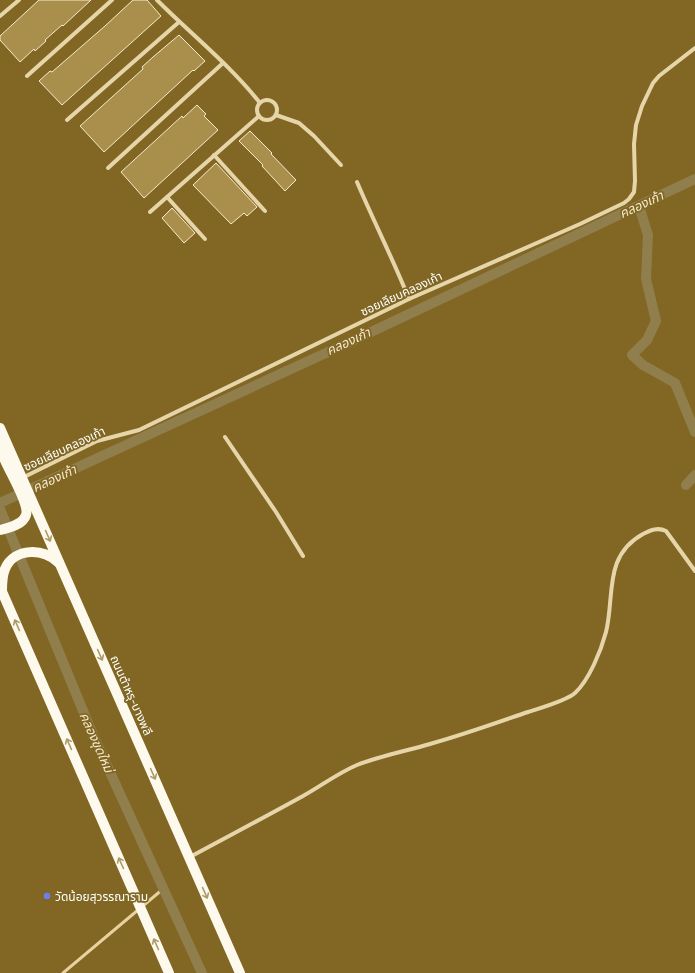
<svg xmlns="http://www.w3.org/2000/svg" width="695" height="973" font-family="Commissioner,'Noto Sans Thai',sans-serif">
<rect width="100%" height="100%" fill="#816723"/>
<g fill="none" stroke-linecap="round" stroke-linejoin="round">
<polyline stroke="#e8d19e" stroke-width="3" points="63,973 163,889"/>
<g stroke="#917e4d" stroke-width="10">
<polyline points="639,206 648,235 646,279 656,321 647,340 632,355 643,365 675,383 695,432"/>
<polyline points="686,485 695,475"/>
<polyline points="0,503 352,341 695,179"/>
<polyline points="0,509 93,735 202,973"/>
</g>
</g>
<g fill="#aa8e4b" stroke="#f6eacd">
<polygon points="39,0 91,0 63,26 62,25 45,40 46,41 35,51 34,49 20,62 0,40 0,36"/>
<polygon points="133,0 147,0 161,16 62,105 39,81 50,71 52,72 105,26"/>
<polygon points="179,35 205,61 194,71 193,70 104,152 80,126 143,69 142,67 153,57"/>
<polygon points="197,105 206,114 204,116 218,130 144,198 121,172 182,116 183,118"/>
<polygon points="250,131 272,153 271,154 296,180 285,191 262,166 263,165 239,141"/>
<polygon points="216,163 257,207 247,216 244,213 231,224 193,185"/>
<polygon points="172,208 195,233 184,243 162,218"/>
</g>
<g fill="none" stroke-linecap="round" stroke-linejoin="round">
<g stroke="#e7d5aa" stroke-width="4">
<path d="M157,0C191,34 230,65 260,103"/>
<polyline points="0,16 19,0"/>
<polyline points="27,76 112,0"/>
<circle cx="267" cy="110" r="10"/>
<polyline points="276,115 299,123 314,136 341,165"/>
<polyline points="67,120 179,22"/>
<polyline points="214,155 265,211"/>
<polyline points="108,168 223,63"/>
<path d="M357,182C374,222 393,259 409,299"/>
<polyline points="167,197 205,239"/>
<polyline points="150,212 259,116"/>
<polyline points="225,437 276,512 303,556"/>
<polyline points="22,478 97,441 139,430 409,299 580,224 624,203 629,199 634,192 635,181 634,144 636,125 642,106 653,83 659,76 695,48"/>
<path d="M190,857C227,837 265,817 303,796C321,786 338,773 357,765C380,756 406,751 430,744C463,735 496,723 528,712C540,708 566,701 575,693C589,680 601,651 606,632C615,596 603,556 643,534C651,530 658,527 666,531L695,571"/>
</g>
<g stroke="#fdf9ec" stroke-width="10">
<polyline points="0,428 240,973"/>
<path d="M0,530C8,528 23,525 26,515C30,504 9,471 4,458C3,452 2,446 3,439"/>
<polyline points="0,587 169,973"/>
<path d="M2,591C2,584 2,576 5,569C14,547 45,548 59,563"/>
</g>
</g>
<defs><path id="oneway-shaft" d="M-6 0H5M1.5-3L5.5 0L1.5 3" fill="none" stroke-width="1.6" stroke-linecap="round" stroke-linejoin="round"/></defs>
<g stroke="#ac9a69">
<use href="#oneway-shaft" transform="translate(48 536) rotate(66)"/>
<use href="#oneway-shaft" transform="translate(17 625) rotate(-114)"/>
<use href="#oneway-shaft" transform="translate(100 655) rotate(66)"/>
<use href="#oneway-shaft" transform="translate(69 744) rotate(-114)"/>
<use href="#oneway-shaft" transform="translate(153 774) rotate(66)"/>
<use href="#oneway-shaft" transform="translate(121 863) rotate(-114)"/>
<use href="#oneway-shaft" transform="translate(205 893) rotate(66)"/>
<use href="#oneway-shaft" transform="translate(156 944) rotate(-114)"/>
</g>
<circle fill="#6d7ef2" stroke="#816723" stroke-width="1.5" cx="47" cy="896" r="4"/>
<g text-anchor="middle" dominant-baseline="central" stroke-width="3.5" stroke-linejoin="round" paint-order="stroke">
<g font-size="12" fill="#fff" stroke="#816723">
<text transform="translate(401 293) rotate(-25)">ซอยเลียบคลองเก้า</text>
<text transform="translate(64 448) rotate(-25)">ซอยเลียบคลองเก้า</text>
<text transform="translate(132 695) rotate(66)">ถนนตำหรุ-บางพลี</text>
</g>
<g font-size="12" fill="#fff" stroke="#816723" text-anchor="start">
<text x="55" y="896">วัดน้อยสุวรรณาราม</text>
</g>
<g font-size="13" font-style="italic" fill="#f5eacf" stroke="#816723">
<text transform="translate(641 204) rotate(-25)">คลองเก้า</text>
<text transform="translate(348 341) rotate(-25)">คลองเก้า</text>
<text transform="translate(54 478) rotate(-25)">คลองเก้า</text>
<text transform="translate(97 742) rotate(66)">คลองขุดใหม่</text>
</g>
</g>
</svg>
